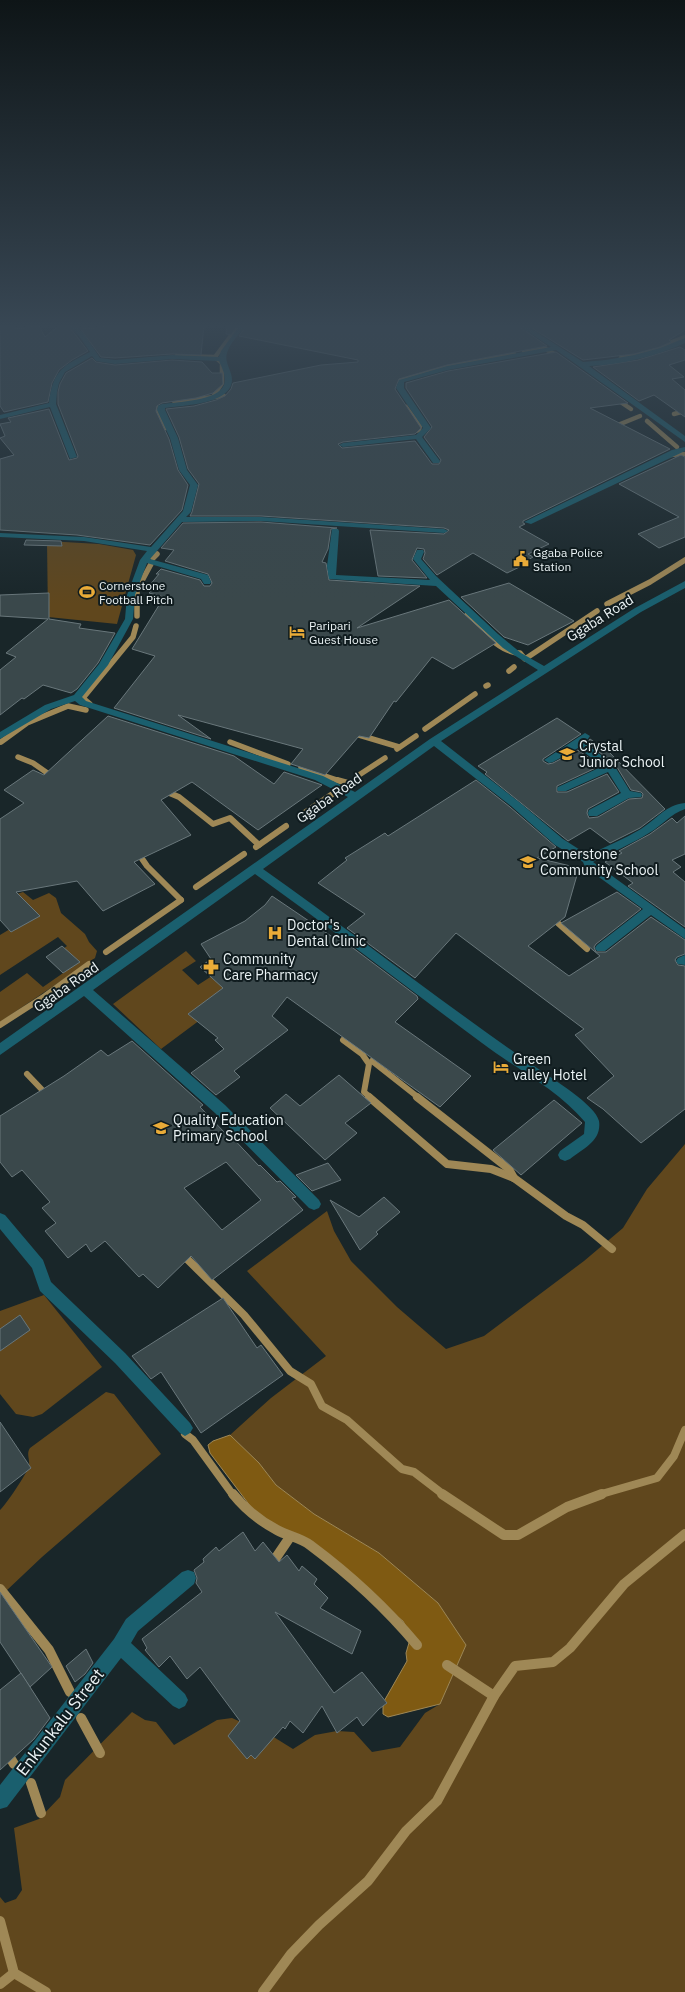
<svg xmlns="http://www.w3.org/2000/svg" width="685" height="1992" font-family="'IBM Plex Sans',sans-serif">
<rect width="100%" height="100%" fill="#192629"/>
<g fill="#60471d">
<polygon points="47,541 99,544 133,550 136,555 117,624 48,617"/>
<polygon points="23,892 33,900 49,893 56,898 61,913 85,934 89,942 97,951 95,958 0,1022 0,992 27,973 43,987 79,962 63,949 67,946 58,937 0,975 0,935 35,914 17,894"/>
<polygon points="186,951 196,961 182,970 198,985 215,974 251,982 161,1049 113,1004"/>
<polygon points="685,1144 685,1992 0,1992 0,1897 5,1903 16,1899 22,1890 14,1828 39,1819 60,1797 65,1780 132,1712 145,1720 156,1722 174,1745 217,1720 232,1718 272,1736 293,1749 315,1735 337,1731 354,1732 372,1752 400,1747 425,1713 440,1704 466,1645 438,1603 379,1553 314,1514 276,1485 259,1463 230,1435 271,1398 326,1356 247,1271 327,1211 334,1231 351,1261 397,1307 446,1349 484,1336 584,1261 623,1228 647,1189"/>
<polygon points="44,1295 102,1367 42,1414 33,1417 16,1414 0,1394 0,1311"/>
<path d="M106,1392L114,1394L161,1454L42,1557L5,1592L0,1585V1510C5,1506 28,1472 29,1466C30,1459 26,1454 30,1448Z"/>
</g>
<polygon fill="#7f5a12" stroke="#9f8856" points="230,1435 259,1463 276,1485 314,1514 379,1553 438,1603 466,1645 440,1704 388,1717 383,1714 383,1703 407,1661 406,1653 411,1636 403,1621 385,1607 363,1584 308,1542 266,1522 254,1511 210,1453 208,1445 213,1441"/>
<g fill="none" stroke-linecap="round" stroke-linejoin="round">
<g stroke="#9f8856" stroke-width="4.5">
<polyline points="524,352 544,348 559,357"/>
<polyline points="177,356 215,357 222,363 222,383 213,397"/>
<polyline points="215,357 239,325"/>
<polyline points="621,358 656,348 685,337"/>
<polyline points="390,382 457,363 514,354"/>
<polyline points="616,399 631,409"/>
<polyline points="174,401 224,396 228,404"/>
<polyline points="156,404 155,409 166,428"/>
<polyline points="406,407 420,426 419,430 415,431"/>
<polyline points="674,414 685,411"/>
<polyline points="647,421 677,447"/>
<polyline points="613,427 640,416"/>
<polyline points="670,455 685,454"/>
</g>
<g stroke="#9f8856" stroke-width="5.5">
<polyline points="153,558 157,554"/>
<polyline points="607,604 650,582 685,560"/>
<path d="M467,615C481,629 499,653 520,653L525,659L597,611"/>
<polyline points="137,616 137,590 151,564"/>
<polyline points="509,671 514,667"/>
<polyline points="486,686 488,685"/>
<polyline points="90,704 83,698 133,637 136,626"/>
<polyline points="425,729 475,694"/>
<polyline points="359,735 399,747"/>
<polyline points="1,742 27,723 68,706 86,710"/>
<polyline points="230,742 288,764"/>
<polyline points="397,749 416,736"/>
<polyline points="18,757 33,763 53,777"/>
<polyline points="301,768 340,781"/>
<polyline points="359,775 385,758"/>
</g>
<g stroke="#9f8856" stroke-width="6">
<polyline points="337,780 348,783"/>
<polyline points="167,792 179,797 213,824 230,818 259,845"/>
<polyline points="300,816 334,793"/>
<polyline points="256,847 286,826"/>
<polyline points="136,850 147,866 181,900"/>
<polyline points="196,887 244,854"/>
<polyline points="551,917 587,949"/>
<polyline points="106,952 181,900 178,902"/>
<polyline points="0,1025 45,996 89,964"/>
<polyline points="343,1040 362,1054 369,1064 364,1092 371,1098"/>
<polyline points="372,1061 419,1098"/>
<polyline points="27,1074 47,1095"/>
</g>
<g stroke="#9f8856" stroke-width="8">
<polyline points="369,1097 447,1164 491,1169 514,1178 566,1216 583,1225 612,1249"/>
<polyline points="417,1097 509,1169 514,1178"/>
<polyline points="181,1253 244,1315 290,1371 311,1384 322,1406 347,1420 402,1469 414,1472 444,1495"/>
<polyline points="185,1434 193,1440 233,1495"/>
<polyline points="598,1495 657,1478 674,1456 685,1430"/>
</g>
<g stroke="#9f8856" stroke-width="10">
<path d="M233,1494C245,1509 260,1521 277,1530C288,1536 301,1538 310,1545C349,1574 386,1608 417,1645"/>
<polyline points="442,1494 504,1535 518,1535 567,1507 602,1494"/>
<polyline points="271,1565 290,1537"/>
<polyline points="0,1589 49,1650 70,1692"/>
<polyline points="447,1665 494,1696"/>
<polyline points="81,1718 100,1753"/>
<polyline points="0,1741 14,1764"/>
<polyline points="31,1783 41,1813"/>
<polyline points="0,1921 14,1973 46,1992"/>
<polyline points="0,1984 14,1973"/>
<polyline points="263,1992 291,1954 319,1925 368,1881 406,1831 437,1801 494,1696 515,1666 553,1662 570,1648 624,1584 685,1534"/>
</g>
</g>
<g fill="#3a484b" stroke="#69777b" fill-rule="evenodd">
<polygon points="0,325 12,325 15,329 39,326 45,337 60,325 68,325 88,351 72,360 59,370 52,383 48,402 4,412 0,406"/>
<polygon points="109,325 204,325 201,355 172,354 115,358 101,357 79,327 87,329"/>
<polygon points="227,325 238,325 231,335 226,334"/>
<polygon points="247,325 517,325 547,346 447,365 399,379 395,389 421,428 415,434 343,442 338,444 342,448 415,441 432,464 439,464 441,460 424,437 432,427 406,388 406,383 448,371 556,352 628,403 590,408 670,449 523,521 523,523 525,524 519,527 549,544 528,554 533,557 528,560 530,562 507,573 473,553 437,575 423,559 425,553 424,549 417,548 412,560 427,578 378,576 370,530 444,534 449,530 444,528 261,516 190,516 192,512 199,484 188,469 179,437 166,409 194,406 216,400 225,396 231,389 233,383 321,365 358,362 358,360 239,336"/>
<polygon points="527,325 685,325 685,330 669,340 671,342 660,347 634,354 583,360"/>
<polygon points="680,347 685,350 685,360 669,365 684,377 672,379 685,390 685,417 654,395 639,401 593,367 638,360"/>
<polygon points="92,358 96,362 115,365 172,360 202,362 212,373 222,373 223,384 213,393 196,398 162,403 157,406 156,411 169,439 178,470 188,485 182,510 150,545 77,535 0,530 0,459 14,455 0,438 5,436 0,424 11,422 8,418 49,409 69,460 77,458 78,456 58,404 58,392 60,384 66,373"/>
<polygon points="681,455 685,457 685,537 659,548 638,534 679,517 619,484"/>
<polygon points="261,522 337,528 331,529 328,549 322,562 326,563 329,580 420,586 357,628 449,600 496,643 453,669 432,657 396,702 394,701 369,738 359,736 325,775 291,764 303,749 178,715 211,739 114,708 155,656 132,649 164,597 149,593 155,587 149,586 159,574 156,574 161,569 200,580 204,586 210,586 212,583 208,574 165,561 174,550 161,548 183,523"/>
<polygon points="26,540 61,541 62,546 24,545"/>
<polygon points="509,583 574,621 528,645 504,637 461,597"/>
<polygon points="49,593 49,619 81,624 79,628 115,633 98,663 77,689 71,693 43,685 24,699 22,698 0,715 0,670 16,657 6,653 48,619 0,616 0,595"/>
<polygon points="108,716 234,756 274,784 284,772 322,785 258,830 192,782 161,800 191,835 134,862 155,884 103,911 77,881 16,892 40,916 11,932 0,920 0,819 24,803 4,790 33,770 44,775"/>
<polygon points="557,718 581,734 543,759 543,761 548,764 553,763 578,750 600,766 557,786 557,792 567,792 607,774 619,792 588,809 587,813 589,818 598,817 629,799 642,798 643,794 641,792 631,790 615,764 587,743 590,739 609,752 665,809 640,828 610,843 590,828 568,841 485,774 487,772 478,766"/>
<polygon points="476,780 510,807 556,847 537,858 579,868 565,917 528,946 569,976 600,956 561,923 617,892 641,909 596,944 594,947 596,952 606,952 651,917 685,940 685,954 677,957 675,960 678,965 685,966 685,1109 641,1143 603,1109 587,1098 614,1076 575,1035 584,1029 456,933 415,978 347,928 365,914 318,883 347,860 345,858 385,833 388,836"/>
<polygon points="685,816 685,854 672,860 681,867 673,872 685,882 685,927 628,886 633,883 605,862 622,853 619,851 650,834 672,818 677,823"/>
<polygon points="272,896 334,938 337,936 417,996 418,999 395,1022 471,1076 440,1107 287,997 272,1016 288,1030 234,1071 240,1077 216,1095 191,1073 224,1049 215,1040 218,1038 188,1014 223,988 200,967 211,959 201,944 245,921 265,905"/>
<polygon points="62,946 80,962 63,973 46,957"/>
<path d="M132,1041L203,1105L200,1107L226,1134L228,1133L259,1166L260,1165L277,1182L280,1181L296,1197L292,1198L303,1210L212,1280L191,1256L158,1288L143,1274L139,1277L105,1241L91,1252L86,1244L68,1258L45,1231L56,1223L42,1208L50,1202L22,1170L12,1177L0,1162V1116L64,1076L101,1050L108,1056ZM226,1162L261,1200L222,1230L184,1188Z"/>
<polygon points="339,1075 371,1103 345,1123 357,1133 325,1160 270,1108 286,1094 300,1106"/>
<polygon points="554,1100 582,1123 521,1175 493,1150"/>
<polygon points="328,1163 341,1180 312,1191 296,1175"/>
<polygon points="384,1197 400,1212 376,1232 378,1234 360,1250 330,1200 359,1217"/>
<polygon points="223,1298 257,1348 261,1345 283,1375 201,1433 161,1372 151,1379 132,1356"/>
<polygon points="20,1315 30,1330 0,1351 0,1329"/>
<polygon points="0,1422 31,1468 0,1492"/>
<polygon points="243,1532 255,1551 263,1542 279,1562 287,1555 299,1571 302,1566 317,1579 314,1584 328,1598 320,1608 361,1631 352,1654 275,1612 334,1693 362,1672 387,1703 379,1709 363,1726 357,1717 337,1733 322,1706 303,1733 290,1721 285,1729 283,1727 255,1759 251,1755 247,1759 228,1736 240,1721 200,1667 187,1679 170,1656 159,1667 145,1650 147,1648 142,1639 202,1592 196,1583 197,1578 194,1570 204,1562 203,1559 216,1547 219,1551"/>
<polygon points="0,1592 52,1667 30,1687 0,1642"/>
<polygon points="86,1649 93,1663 85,1674 75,1682 66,1666"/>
<polygon points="21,1673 50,1718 34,1739 0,1770 0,1690"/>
</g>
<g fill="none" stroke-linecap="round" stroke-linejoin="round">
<g fill="#1a5f6e" fill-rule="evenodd">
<path d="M69,325H75L84,334L100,358L115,360L172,355L219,357L221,351L240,325H246C240,333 230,343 227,353C224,363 232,370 232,380C231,405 183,405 165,408V410L178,438L187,470L198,485L191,512L186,517H261L444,529L448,531L444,533L261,521L182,522L150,559L208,575L211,582L210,584H204L201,579L147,563L135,595L133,619L108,665L82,697L86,701L323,776L355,792L430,739L538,670L503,648L436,586L329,579L327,566L332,529H338L339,531L336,575L430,580L413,559L417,550H423L424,552L421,559L436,576L498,634L521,653L544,666L635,608L685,581V588L641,612L441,741L519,802L563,839L588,855C605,847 624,839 641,829C657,819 665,805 685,803V809C670,814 663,825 649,833C632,844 612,852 593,862L685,929V939L651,915L605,951H597L595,948L597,945L643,909L585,867L583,862L555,845L511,806L434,746L263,869C355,934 444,1004 537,1068C551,1078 596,1105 599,1121C602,1141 583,1149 570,1159L565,1161L560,1159L558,1155L560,1151L584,1134L585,1122C557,1089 516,1069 482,1043C406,987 332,929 255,874L93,990L225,1105L319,1200L321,1204L319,1208L314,1210L309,1208L215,1113L84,996L0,1055V1043L348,797L315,780L80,705L75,701L51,709L0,739V732L45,705L74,695L99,664L125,619L127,595L140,560L147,551L84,541L0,537V533L84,537L151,547L183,511L190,485L179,470L170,438L157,410L158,406L162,404C177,402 218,401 224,385C227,377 222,368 219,361L172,359L115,364L96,361L92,356L65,372L59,383L57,392L56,404L77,457L70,459L50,407L0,419V415L49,403C53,371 62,366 90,352L79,336Z"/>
<path d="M518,325H525L583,362L606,360L634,355L660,348L685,338V343C656,356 621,365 589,366L685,436V442L556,350L448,370L404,382V388L431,428L422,437L440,461L439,463H433L416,439L343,447L339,445L343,443L416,435L423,428L396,388L399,380L447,366L551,347Z"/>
<polygon points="685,447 685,451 531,524 524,522 672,450"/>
<polygon points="585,733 590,736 585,743 614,765 630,791 641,793 642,795 641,797 629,798 597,816 589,816 588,813 589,810 621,793 608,772 566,791 558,791 557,789 558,787 603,766 578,748 553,762 549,763 544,760"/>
<polygon points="685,955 685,965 678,964 676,961 678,958"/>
<polygon points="0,1213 5,1215 43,1260 51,1282 125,1353 190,1423 193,1428 190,1433 185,1436 180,1433 115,1363 40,1291 32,1268 0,1229"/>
<polygon points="188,1570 194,1572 196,1578 194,1584 138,1631 131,1643 185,1694 188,1700 185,1706 179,1709 173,1706 121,1658 7,1807 0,1809 0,1785 114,1639 126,1619 182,1572"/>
</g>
</g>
<linearGradient id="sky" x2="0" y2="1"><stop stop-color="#0e1517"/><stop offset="0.54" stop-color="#384754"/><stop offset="1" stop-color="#384754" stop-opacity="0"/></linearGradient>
<rect width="685" height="604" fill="url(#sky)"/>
<defs>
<symbol id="civic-bare" viewBox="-9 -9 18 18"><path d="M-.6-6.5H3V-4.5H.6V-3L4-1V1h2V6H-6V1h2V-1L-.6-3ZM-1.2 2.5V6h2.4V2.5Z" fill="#e9ab38" stroke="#101c1f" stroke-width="2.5" paint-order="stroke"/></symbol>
<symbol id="stadium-bare" viewBox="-9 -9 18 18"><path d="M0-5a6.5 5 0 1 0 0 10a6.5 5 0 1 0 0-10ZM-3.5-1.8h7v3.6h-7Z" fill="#e9ab38" stroke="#101c1f" stroke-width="2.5" paint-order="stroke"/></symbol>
<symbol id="hotel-bare" viewBox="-9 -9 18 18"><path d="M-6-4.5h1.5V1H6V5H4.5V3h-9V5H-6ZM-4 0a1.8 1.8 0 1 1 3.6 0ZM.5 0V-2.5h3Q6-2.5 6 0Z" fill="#e9ab38" stroke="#101c1f" stroke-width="2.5" paint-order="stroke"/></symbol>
<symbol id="school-bare" viewBox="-9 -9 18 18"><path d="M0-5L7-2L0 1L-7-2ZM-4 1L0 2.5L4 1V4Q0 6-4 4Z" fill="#e9ab38" stroke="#101c1f" stroke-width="2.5" paint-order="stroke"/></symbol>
<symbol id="hospital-bare" viewBox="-9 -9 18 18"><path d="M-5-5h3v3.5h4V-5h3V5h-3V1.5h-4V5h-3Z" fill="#e9ab38" stroke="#101c1f" stroke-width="2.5" paint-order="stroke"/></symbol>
<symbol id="pharmacy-bare" viewBox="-9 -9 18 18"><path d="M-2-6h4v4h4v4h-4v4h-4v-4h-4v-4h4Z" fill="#e9ab38" stroke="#101c1f" stroke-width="2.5" paint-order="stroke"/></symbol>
</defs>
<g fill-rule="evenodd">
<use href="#civic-bare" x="510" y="548" width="22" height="22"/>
<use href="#stadium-bare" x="76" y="581" width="22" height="22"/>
<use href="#hotel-bare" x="286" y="621" width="22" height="22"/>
<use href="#school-bare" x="556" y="743" width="22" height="22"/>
<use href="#school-bare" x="517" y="851" width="22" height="22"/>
<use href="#hospital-bare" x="264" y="922" width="22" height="22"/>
<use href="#pharmacy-bare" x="200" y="956" width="22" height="22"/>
<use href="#hotel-bare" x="490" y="1056" width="22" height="22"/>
<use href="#school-bare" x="150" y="1117" width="22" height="22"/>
</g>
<g text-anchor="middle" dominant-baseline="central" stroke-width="4" stroke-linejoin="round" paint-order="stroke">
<g font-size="12" fill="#ebf3f5" stroke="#101c1f" text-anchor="start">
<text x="533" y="552">Ggaba Police<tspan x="533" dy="14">Station</tspan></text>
<text x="99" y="585">Cornerstone<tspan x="99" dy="14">Football Pitch</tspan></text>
<text x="309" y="625">Paripari<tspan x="309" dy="14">Guest House</tspan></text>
</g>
<g font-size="14" fill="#ebf3f5" stroke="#101c1f">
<text transform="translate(600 618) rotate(-32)">Ggaba Road</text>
<text transform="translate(329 798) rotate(-35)">Ggaba Road</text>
<text transform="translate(66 987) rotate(-35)">Ggaba Road</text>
</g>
<g font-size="14" fill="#ebf3f5" stroke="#101c1f" text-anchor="start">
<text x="579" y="746">Crystal<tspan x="579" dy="16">Junior School</tspan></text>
<text x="540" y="854">Cornerstone<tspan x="540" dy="16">Community School</tspan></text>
<text x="287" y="925">Doctor's<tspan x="287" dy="16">Dental Clinic</tspan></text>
<text x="223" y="959">Community<tspan x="223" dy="16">Care Pharmacy</tspan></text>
<text x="513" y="1059">Green<tspan x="513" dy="16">valley Hotel</tspan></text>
<text x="173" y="1120">Quality Education<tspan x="173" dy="16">Primary School</tspan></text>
</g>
<g font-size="17" fill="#ebf3f5" stroke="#101c1f">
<text transform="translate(60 1722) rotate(-52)">Enkunkalu Street</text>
</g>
</g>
</svg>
